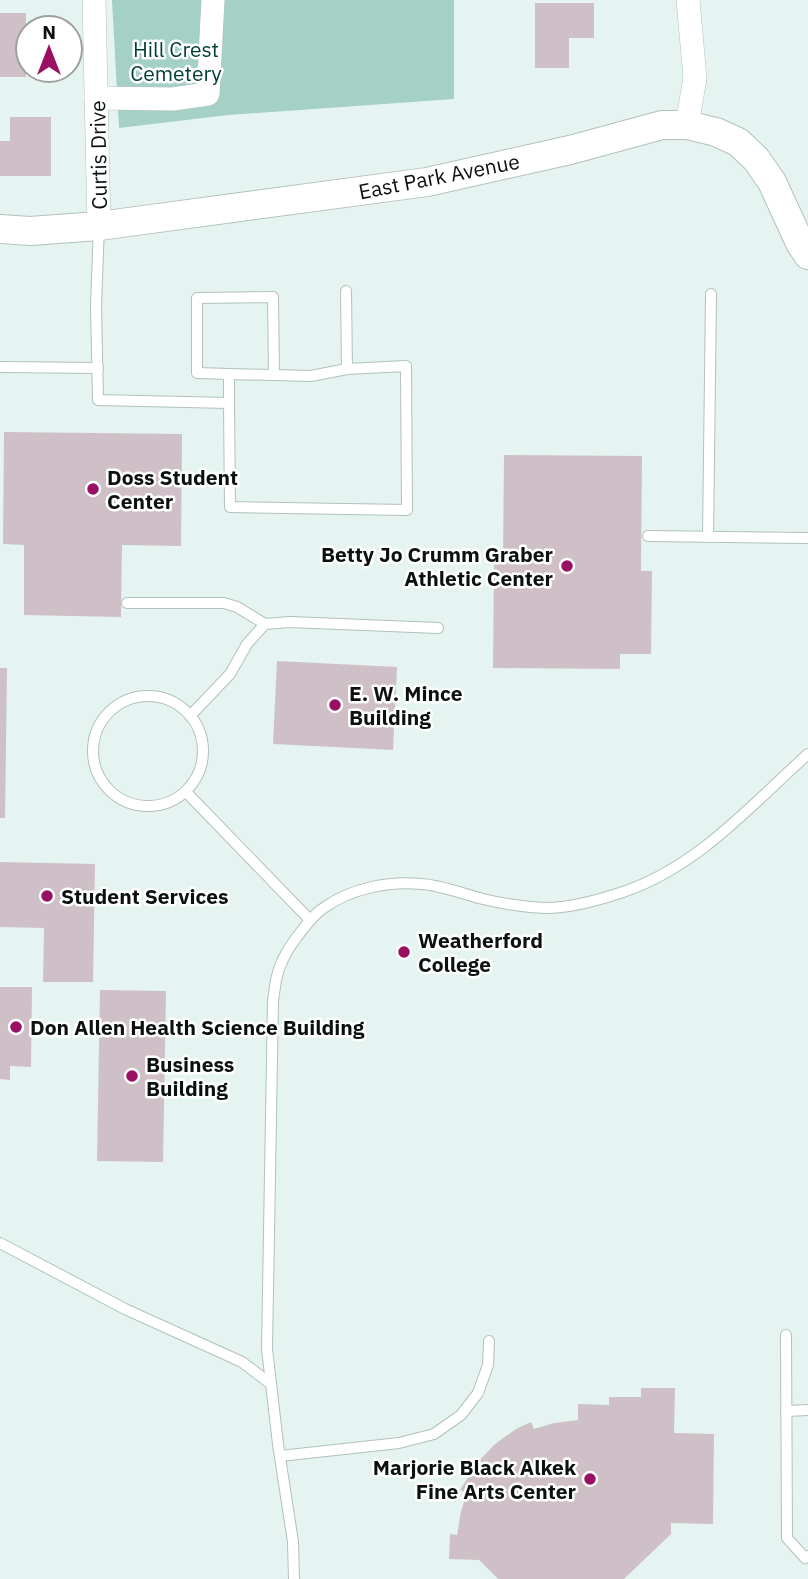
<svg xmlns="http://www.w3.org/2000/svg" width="808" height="1579" font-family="'IBM Plex Sans',sans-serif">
<rect width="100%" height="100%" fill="#e5f4f0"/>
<polygon fill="#a5d0c6" points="112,0 454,0 454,99 228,115 119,128"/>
<g fill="#cec0c6">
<polygon points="535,3 594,3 594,38 569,38 569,68 535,68"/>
<rect x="0" y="13" width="26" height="64"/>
<polygon points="10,117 51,117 51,176 0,176 0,141 10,141"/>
<polygon points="4,432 182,434 181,546 122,545 121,617 24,615 24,545 3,544"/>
<polygon points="504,455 642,456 641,571 652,571 651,654 620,654 620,669 493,668 494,560 503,561"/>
<polygon points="277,661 397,667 393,750 273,744"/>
<polygon points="0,668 7,668 5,818 0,818"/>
<polygon points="0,862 95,864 93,982 43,982 44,928 0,927"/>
<polygon points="0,987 32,987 31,1067 10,1066 10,1080 0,1079"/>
<polygon points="100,990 166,991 163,1162 97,1161"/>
<polygon points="641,1388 675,1388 674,1433 714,1434 713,1524 671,1523 671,1534 624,1579 498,1579 479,1560 449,1559 450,1534 457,1535 461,1511 467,1493 460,1490 477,1463 495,1444 516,1429 531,1422 534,1429 554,1423 578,1420 578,1404 609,1405 609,1397 641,1397"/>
</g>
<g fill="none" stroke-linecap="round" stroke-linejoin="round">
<defs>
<g id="service">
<polyline points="99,226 96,306 98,400 229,403 230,507 407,510 406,366 347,369 311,376 229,374"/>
<polyline points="346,291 347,369"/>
<polyline points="0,367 98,368"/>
<polyline points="229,403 229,374 197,373 197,298 273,297 274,375"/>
<polyline points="648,536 808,538"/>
<polyline points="708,537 711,294"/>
<polyline points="127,603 224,603 237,607 265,624"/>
<circle cx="148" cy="751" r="55"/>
<polyline points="190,716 230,674 247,644 265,624 290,622 438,628"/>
<polyline points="186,792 310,920"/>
<polyline points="0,1243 125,1309 242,1362 271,1384"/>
<polyline points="786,1335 787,1538 805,1558 808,1556"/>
<polyline points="786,1411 808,1410"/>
<polyline points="280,1456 399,1443 434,1434 461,1415 478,1393 488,1365 489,1341"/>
<path d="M294,1579L293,1542L278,1444L267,1349L273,1001C274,994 275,987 276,980C279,965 287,950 296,938C305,927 313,914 325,907C352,888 389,881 421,884C441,885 463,894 483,899C503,904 525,907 546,908C571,908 599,900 623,892C698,867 751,805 808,754"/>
</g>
<g id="minor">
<polyline points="94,0 99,226"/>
<polyline points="96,98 173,99 208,94 213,0"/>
<polyline points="687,125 695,78 688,0"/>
</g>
<polyline id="tertiary" points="0,229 30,231 99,226 427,182 570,150 662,125 687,125 716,132 738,142 756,159 772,182 800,243 808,255"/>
</defs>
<use href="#service" stroke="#b2c1bd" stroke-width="12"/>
<use href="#minor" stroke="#b2c1bd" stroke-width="24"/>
<use href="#tertiary" stroke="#b2c1bd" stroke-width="30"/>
<use href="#service" stroke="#fff" stroke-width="10"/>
<use href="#minor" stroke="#fff" stroke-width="23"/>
<use href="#tertiary" stroke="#fff" stroke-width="28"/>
</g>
<g fill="#980f63" stroke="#fff" stroke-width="2.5">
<circle cx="93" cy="489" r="7"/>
<circle cx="567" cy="566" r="7"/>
<circle cx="335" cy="705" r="7"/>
<circle cx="47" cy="896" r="7"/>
<circle cx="404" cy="952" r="7"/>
<circle cx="16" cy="1027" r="7"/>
<circle cx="132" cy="1076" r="7"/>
<circle cx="590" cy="1479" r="7"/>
</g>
<g text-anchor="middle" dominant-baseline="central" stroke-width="5" stroke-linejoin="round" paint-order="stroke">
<g font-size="21" fill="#004036" stroke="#fff">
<text x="176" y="49">Hill Crest<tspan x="176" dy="24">Cemetery</tspan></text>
</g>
<g font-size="21" fill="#0c1110" stroke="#fff">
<text transform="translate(98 155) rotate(-91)">Curtis Drive</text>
<text transform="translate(439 176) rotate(-11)">East Park Avenue</text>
</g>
<g font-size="21" font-weight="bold" fill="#0c1110" stroke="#fff" text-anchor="start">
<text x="107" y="477">Doss Student<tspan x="107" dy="24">Center</tspan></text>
<text x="553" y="554" text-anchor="end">Betty Jo Crumm Graber<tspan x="553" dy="24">Athletic Center</tspan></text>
<text x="349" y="693">E. W. Mince<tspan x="349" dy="24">Building</tspan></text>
<text x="61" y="896">Student Services</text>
<text x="418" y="940">Weatherford<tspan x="418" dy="24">College</tspan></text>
<text x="30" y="1027">Don Allen Health Science Building</text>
<text x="146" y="1064">Business<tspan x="146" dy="24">Building</tspan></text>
<text x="576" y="1467" text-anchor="end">Marjorie Black Alkek<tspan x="576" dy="24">Fine Arts Center</tspan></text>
</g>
</g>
<g transform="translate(49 49)"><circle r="33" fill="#ffffff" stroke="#9ea09f" stroke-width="2"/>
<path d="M0-5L12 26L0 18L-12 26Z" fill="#980f63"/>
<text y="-10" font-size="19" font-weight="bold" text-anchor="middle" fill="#0c1110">N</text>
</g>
</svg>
